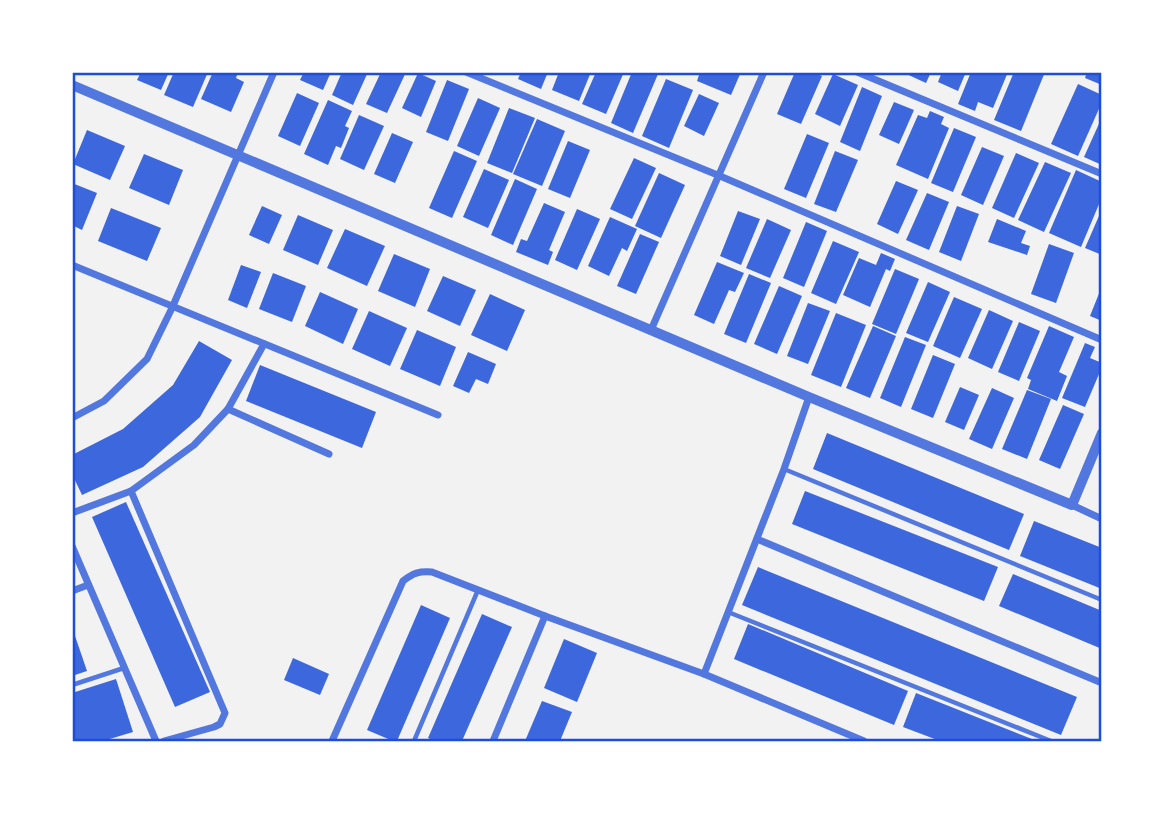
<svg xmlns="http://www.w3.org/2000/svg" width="1174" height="813" font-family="'Archivo Narrow',sans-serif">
<rect width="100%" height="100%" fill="#f2f2f2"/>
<g fill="#3d67dc">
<polygon points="141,72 169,72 161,90 137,80"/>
<polygon points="174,72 208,72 193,107 164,95"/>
<polygon points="213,72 238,72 236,78 244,82 231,112 201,99"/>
<polygon points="304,72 331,72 323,90 300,80"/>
<polygon points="342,72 368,72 353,105 332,95"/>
<polygon points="381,72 406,72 387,113 366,104"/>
<polygon points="521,72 548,72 541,89 518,79"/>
<polygon points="559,72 591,72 579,101 552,90"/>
<polygon points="596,72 624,72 606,114 582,104"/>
<polygon points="632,72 653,72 658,74 633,133 611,123"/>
<polygon points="700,72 741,72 731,95 697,81"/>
<polygon points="795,72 813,72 822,76 801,124 777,114"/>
<polygon points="902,72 931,72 926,83"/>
<polygon points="942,72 966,72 958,91 938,82"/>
<polygon points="971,72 1008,72 993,108 978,102 975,111 958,104"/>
<polygon points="1014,72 1045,72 1021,131 994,120"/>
<polygon points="1087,72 1102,72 1102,85 1085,78"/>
<polygon points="418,73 436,81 421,117 402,108"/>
<polygon points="833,74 858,85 840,126 815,114"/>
<polygon points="666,79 693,90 669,148 642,136"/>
<polygon points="447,80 469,89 448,141 426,132"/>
<polygon points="1078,84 1102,95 1102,102 1078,156 1051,144"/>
<polygon points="862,87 882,96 860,151 840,142"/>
<polygon points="297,93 319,103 300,146 278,136"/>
<polygon points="699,94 719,103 704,136 684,126"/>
<polygon points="478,98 500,108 479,156 457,146"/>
<polygon points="328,100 352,111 345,126 349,128 341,148 336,146 328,165 304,154"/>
<polygon points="894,102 914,110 899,144 879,135"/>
<polygon points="509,108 535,118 512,173 487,163"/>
<polygon points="930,111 944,117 941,124 949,128 928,179 896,165 918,115 927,118"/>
<polygon points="359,115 384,126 364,170 340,159"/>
<polygon points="1102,117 1102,165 1084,157"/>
<polygon points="537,119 565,131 542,186 513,174"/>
<polygon points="954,128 976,137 953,192 931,183"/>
<polygon points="87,130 125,146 110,180 73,164"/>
<polygon points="392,133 413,142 395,183 374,174"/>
<polygon points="807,134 829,143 806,198 784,189"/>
<polygon points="568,141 590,150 570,198 548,189"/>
<polygon points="982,147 1004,156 983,205 961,195"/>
<polygon points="454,151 477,161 452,218 429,208"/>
<polygon points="835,151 858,160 836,212 814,204"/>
<polygon points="1016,153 1039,163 1014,218 992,208"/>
<polygon points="144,154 183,170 169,205 129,188"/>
<polygon points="634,158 656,168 632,219 610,209"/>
<polygon points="1045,162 1071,173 1044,232 1018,220"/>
<polygon points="484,169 509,180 488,228 463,217"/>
<polygon points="1076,170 1102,182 1102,197 1081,247 1049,233"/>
<polygon points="659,173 685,185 661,238 635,226"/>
<polygon points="515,179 537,189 513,245 491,235"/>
<polygon points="896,181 918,190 898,234 877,224"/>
<polygon points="72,183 97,193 82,230 72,225"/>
<polygon points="927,193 949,202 929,250 906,240"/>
<polygon points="544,203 565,212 549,250 553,252 548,265 516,252 521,239 527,241"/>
<polygon points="262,206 282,215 269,244 249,235"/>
<polygon points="957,206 979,214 961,261 939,252"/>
<polygon points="111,208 161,228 147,261 98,241"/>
<polygon points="577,209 600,219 577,270 555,260"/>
<polygon points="1102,209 1102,255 1085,248"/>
<polygon points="738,211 760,219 741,265 720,256"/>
<polygon points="298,215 333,230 318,265 283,250"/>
<polygon points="610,217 637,229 627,251 622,248 609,276 588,266"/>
<polygon points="767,219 791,230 770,278 746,268"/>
<polygon points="997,219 1026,231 1021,243 1030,246 1027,255 988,242"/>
<polygon points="806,222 827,231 804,287 783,278"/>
<polygon points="345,229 385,246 367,286 327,268"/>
<polygon points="640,234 659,242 636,294 617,286"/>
<polygon points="833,241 859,252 836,304 811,293"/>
<polygon points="1049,244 1074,253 1056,303 1031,294"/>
<polygon points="881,253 895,259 890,271 886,269 870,307 843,295 859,258 876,265"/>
<polygon points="394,254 430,269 415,307 378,291"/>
<polygon points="717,262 744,273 735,292 729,290 714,324 694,315"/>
<polygon points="241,265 261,272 247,308 228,300"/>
<polygon points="895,269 919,279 896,334 872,324"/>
<polygon points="273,273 306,286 292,322 259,309"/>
<polygon points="749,274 771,283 746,343 724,334"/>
<polygon points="443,276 476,290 460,326 427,311"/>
<polygon points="928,282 950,292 928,342 906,333"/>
<polygon points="779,286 802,296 777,354 754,344"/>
<polygon points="1102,286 1102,321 1090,316"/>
<polygon points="320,292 358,309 343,344 305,326"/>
<polygon points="490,294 525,310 507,351 471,335"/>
<polygon points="954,297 982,309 960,358 933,346"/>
<polygon points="808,303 830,311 808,364 787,356"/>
<polygon points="989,310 1013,321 992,369 968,358"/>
<polygon points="369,311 407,328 390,366 352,349"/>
<polygon points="836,313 866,325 841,387 811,375"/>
<polygon points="1019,322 1040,331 1019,381 998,372"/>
<polygon points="873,326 896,336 870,398 846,388"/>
<polygon points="1049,326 1074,337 1059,372 1067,376 1057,401 1028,389 1031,380 1027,378"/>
<polygon points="417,330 456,347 440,386 400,369"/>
<polygon points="905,337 926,345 901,407 880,398"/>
<polygon points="199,341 232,360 200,417 143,467 82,495 72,474 72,455 123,429 173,385"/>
<polygon points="1085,343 1095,347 1090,358 1102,363 1102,367 1085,407 1062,398"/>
<polygon points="468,352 496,364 488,384 476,379 469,393 453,386"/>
<polygon points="933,355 955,364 933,418 911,409"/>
<polygon points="260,365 376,412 362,448 246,401"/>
<polygon points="960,387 979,395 964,430 945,422"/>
<polygon points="992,388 1014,398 992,449 969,439"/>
<polygon points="1027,390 1051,399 1027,459 1002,449"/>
<polygon points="1063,405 1084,414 1060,469 1039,460"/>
<polygon points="827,433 1024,514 1009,550 813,469"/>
<polygon points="805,491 998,567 984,601 792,524"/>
<polygon points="126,502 210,692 175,707 92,517"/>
<polygon points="1034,521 1102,548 1102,589 1020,556"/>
<polygon points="758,567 1077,697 1061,735 742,605"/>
<polygon points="1013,574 1102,611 1102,649 999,606"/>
<polygon points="421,605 450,618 397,741 393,741 367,730"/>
<polygon points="482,614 512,627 462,741 435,741 428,738"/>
<polygon points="748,624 908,691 894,725 734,659"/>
<polygon points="72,627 87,671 72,676"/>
<polygon points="564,639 597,653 577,702 544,688"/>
<polygon points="293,658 329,674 320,695 284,680"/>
<polygon points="116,679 133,732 103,741 72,741 72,693"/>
<polygon points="916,693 1037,741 940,741 903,727"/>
<polygon points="542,701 572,712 560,741 525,741"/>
</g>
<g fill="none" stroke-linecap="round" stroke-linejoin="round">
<g stroke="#5277de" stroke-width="4.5">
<polyline points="784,469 1102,600"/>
<polyline points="728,612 1051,741"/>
<polyline points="72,685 124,668"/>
<polyline points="414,741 478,590"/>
</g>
<g stroke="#5277de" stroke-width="7">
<polyline points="466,72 720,176 1102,340"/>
<polyline points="857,72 1102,174"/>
<polyline points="72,265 438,415"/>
<polyline points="651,330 764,72"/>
<polyline points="228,409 329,454"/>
<polyline points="72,418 104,401 147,359 172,308 274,72"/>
<polyline points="131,491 225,713 220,724 214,727 164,741"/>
<polyline points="1072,505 1102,519"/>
<polyline points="72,513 131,491 194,445 228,409 264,344"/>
<polyline points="757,539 1102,683"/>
<polyline points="72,546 156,741"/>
<polyline points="72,591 88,585"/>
<polyline points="704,674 784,469 809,397"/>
<path d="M332,741L403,581C413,573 419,571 432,572L545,616L704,674L864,741"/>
<polyline points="493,741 545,616"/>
</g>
<polyline stroke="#5277de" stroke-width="10" points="72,85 809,397 1072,505 1102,433"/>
</g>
<rect width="1174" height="813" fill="none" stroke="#ffffff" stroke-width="147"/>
<rect x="74" y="74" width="1026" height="666" fill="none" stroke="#1d4ed8" stroke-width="2.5"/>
</svg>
